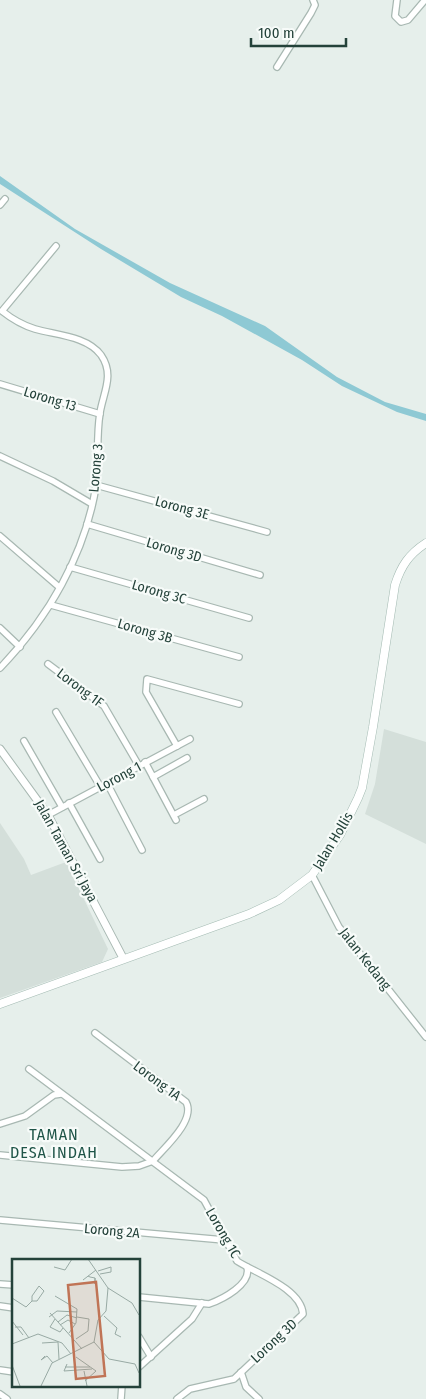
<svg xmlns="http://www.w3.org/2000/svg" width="426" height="1399" font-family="'Fira Sans Condensed',sans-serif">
<rect width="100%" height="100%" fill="#e6efeb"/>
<g fill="#d4dfda">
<polygon points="384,729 426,742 426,844 365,814 375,784"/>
<polygon points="0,823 24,859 31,875 66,862 108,949 102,962 0,998"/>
</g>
<polygon fill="#8ec9d4" points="0,176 75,229 170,283 265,326 337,377 385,402 426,414 426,421 397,412 342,386 302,360 222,316 181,297 101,249 0,184"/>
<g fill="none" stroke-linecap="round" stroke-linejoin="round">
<defs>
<g id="minor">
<polyline points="397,0 395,16 401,22 408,20 425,0"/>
<polyline points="277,67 311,13 315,5 313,0"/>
<polyline points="0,205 5,199"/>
<polyline points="0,384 100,414"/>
<polyline points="0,456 53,481 92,504"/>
<polyline points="96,485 267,532"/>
<polyline points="87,524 260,575"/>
<polyline points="0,536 59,587"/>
<polyline points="70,567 249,618"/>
<polyline points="51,605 239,657"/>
<polyline points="0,628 20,647"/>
<polyline points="48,664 104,706 139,766"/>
<path d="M0,668C48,618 85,555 96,486C99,462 96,437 100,413C103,393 115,375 101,355C87,336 56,335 35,329C22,325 12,319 2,311L56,246"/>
<polyline points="56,712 100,786"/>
<polyline points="24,741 62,807"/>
<polyline points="177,746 146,692 147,679 239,704"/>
<polyline points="145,762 176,820"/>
<polyline points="153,777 187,758"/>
<polyline points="107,783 142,850"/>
<polyline points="69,803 100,859"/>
<polyline points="48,815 190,739"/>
<polyline points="174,815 204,799"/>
<polyline points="312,875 339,927 426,1037"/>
<path d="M95,1033L186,1102C196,1120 165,1147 153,1161"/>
<path d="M29,1069L204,1200L237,1261C255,1273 301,1288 303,1314L234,1379L190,1389L177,1399"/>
<polyline points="0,1124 25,1116 54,1095 61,1094"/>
<polyline points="0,1155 122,1167 139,1166 153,1161"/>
<polyline points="0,1220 224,1240"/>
<polyline points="0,1284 14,1285"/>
<path d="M139,1297L209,1304C223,1299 252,1284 247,1267"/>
<polyline points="0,1306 14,1308"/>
<polyline points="139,1337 151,1357"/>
<polyline points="139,1367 192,1319 202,1303"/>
<polyline points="0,1370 14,1372"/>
<polyline points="241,1372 246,1387 259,1399"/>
<polyline points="0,1394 7,1399"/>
<polyline points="121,1399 122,1385"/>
</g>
<polyline id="tertiary" points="0,749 48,815 123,958"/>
<path id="secondary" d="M0,1004L249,914L279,900L312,875L340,835L358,798L362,788L373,727L395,585C401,566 409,554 426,543"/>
</defs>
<use href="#minor" stroke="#a8b8b2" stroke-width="8"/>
<use href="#tertiary" stroke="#a8b8b2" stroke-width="9"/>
<use href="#secondary" stroke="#a4bbb3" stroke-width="9"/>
<use href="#minor" stroke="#fff" stroke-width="5.5"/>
<use href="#tertiary" stroke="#fff" stroke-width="7"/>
<use href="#secondary" stroke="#fff" stroke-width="8"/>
</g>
<g text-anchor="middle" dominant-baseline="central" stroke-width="4.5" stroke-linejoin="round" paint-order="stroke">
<g font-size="14" fill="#24423a" stroke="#f7fbf9">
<text transform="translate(50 399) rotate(17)">Lorong 13</text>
<text transform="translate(96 468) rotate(-85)">Lorong 3</text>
<text transform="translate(182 508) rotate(15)">Lorong 3E</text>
<text transform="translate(174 550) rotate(16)">Lorong 3D</text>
<text transform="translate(159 592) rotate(16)">Lorong 3C</text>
<text transform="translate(145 631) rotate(16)">Lorong 3B</text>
<text transform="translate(80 688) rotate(37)">Lorong 1F</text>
<text transform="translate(119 777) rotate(-28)">Lorong 1</text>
<text transform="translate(333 841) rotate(-59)">Jalan Hollis</text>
<text transform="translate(66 851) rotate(61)">Jalan Taman Sri Jaya</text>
<text transform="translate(365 959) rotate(52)">Jalan Kedang</text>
<text transform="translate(157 1081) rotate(37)">Lorong 1A</text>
<text transform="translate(112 1231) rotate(5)">Lorong 2A</text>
<text transform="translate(223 1233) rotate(60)">Lorong 1C</text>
<text transform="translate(274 1341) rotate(-43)">Lorong 3D</text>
</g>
<g font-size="16" letter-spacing="1" fill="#1f5548" stroke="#f7fbf9">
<text x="54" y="1134">TAMAN<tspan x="54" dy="18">DESA INDAH</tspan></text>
</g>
</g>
<g transform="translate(12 1259)">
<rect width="128" height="128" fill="#e6efeb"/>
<path fill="none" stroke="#98aaa4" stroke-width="1" d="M42,8L53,11L60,0M86,12L99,8V13L88,15M76,17L78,18L83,19V25V19M71,21L84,11M27,27L32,32L25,42H20V37ZM96,29L120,44L127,56M43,37L65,50L64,64L57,74M0,39L14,48L20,42M38,54L70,90M92,57L105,69L103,75L109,78M37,58L45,52L65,53M43,60L38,68L48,73L51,69M0,62L11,76M46,63L55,56L65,59M48,66L56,61L63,65M3,68H9L17,79M64,80L76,72L77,60L65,58M82,83L97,100L123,105L127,114M30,84L46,83L47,100M0,85L26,75L50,84L59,95M33,97L29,101L35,97L41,104M64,98L84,112L73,122M55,105L52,112L80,110M0,106L8,127M53,108H78M72,112L75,127M29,127L40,104L82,83L86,61L94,52L96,29L76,0"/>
<path fill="#c07456" fill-opacity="0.15" stroke="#c07456" stroke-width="2.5" d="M84,23L93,117L64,120L56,26Z"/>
<rect width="128" height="128" fill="none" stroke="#24423a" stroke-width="2.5"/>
</g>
<path d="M251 38v8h95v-8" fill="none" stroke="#24423a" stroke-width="2.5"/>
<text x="258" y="38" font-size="15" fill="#24423a" stroke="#f7fbf9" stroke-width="4" paint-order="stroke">100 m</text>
</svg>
